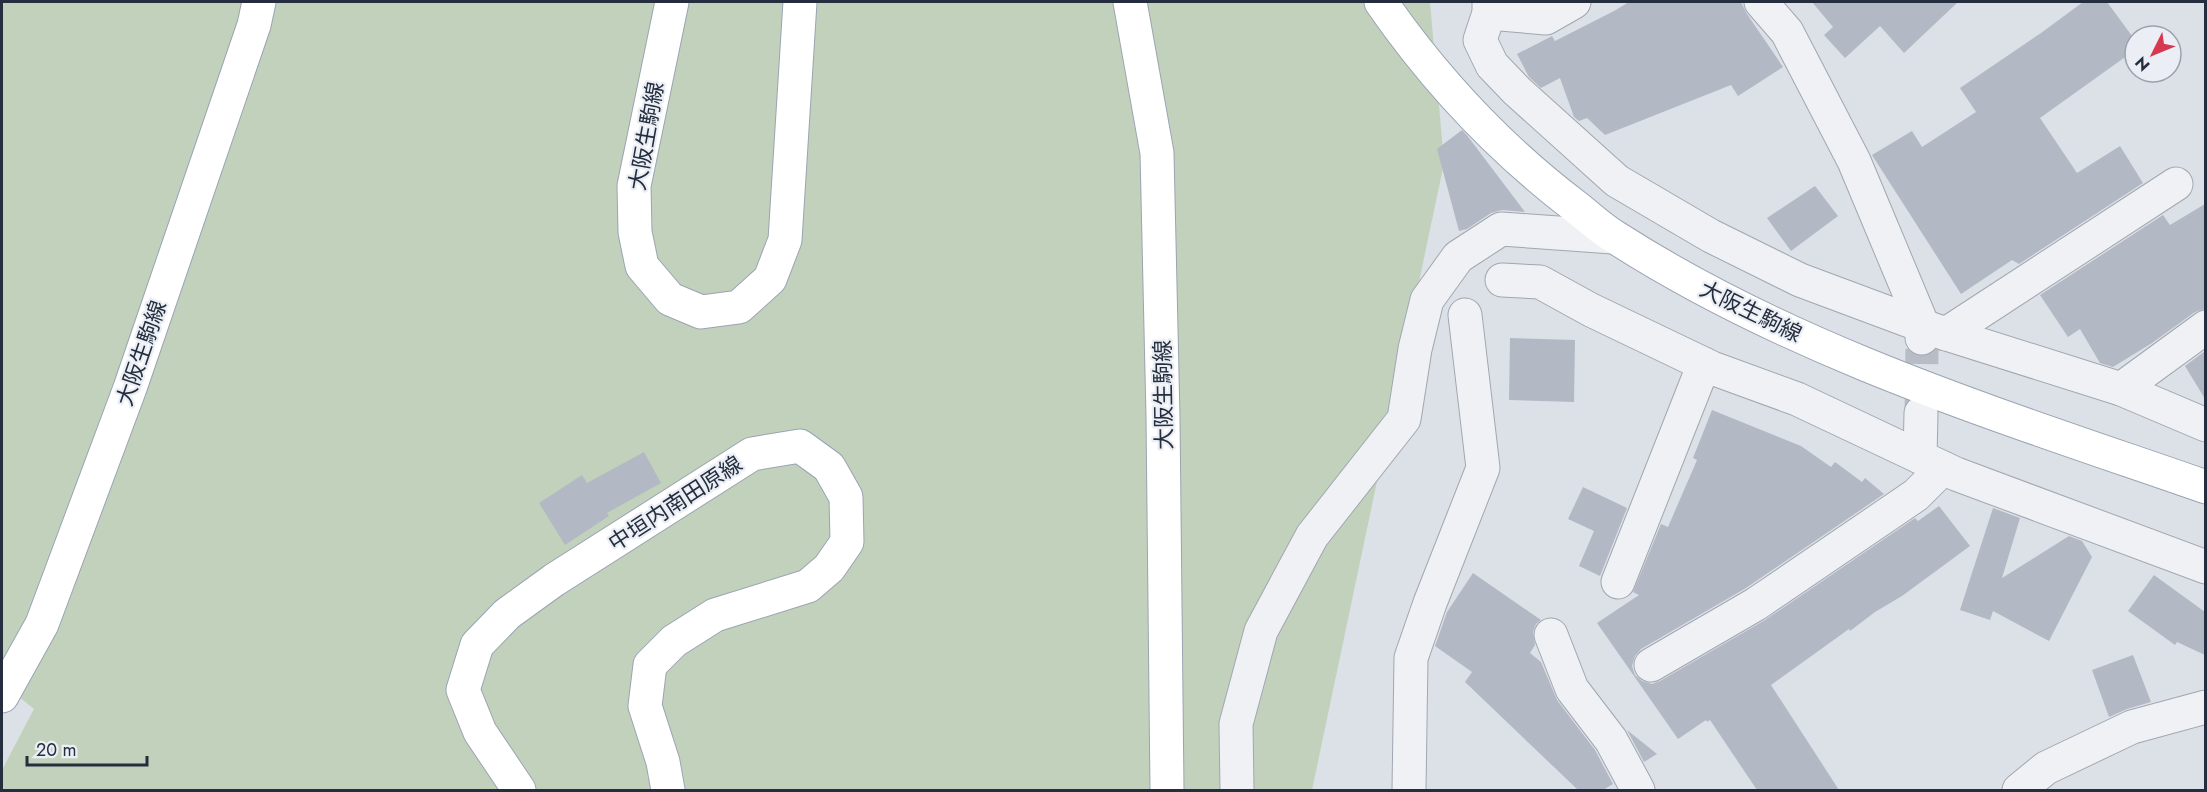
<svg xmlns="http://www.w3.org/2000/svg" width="2207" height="792" font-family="Jost,'Noto Sans JP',sans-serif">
<rect width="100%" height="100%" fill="#dce0e7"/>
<polygon fill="#c2d1bc" points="2,2 1430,2 1444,163 1312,790 2,790 2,770 34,709 2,683"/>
<g fill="#b3b9c4">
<polygon points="1629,2 1741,2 1747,14 1783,67 1738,96 1731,85 1605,135 1587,118 1579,121 1574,117 1560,78 1541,88 1529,77 1517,54 1552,36 1555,41 1614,11"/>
<polygon points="1812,2 1958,2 1904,53 1880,26 1845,58 1824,35 1833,27"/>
<polygon points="2083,2 2107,2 2135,40 2135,50 2040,118 2077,173 2120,146 2143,183 2019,264 2012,260 1961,294 1872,155 1912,131 1922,147 1976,112 1960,88 2041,33"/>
<polygon points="1462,130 1466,134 1525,212 1502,210 1491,213 1467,229 1459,231 1437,149"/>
<polygon points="1815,186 1838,216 1791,251 1767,218"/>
<polygon points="2205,204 2205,309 2195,312 2152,343 2113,367 2100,363 2080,329 2068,337 2040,295 2163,215 2170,225"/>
<polygon points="1510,338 1575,340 1574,402 1509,400"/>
<polygon points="2205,351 2205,399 2185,366"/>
<polygon points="1712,410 1801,446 1831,467 1835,462 1862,482 1865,478 1884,494 1746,588 1641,649 1635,656 1632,666 1635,675 1642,681 1652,684 1660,681 1765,620 1915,518 1918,521 1939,506 1970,546 1902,596 1875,612 1850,631 1849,629 1771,685 1839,790 1757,790 1710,720 1707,722 1706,720 1678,739 1597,623 1639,595 1633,592 1661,524 1668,527 1697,460 1693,458"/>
<polygon points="644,452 661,483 607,513 609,516 565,545 539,503 582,475 587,483"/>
<polygon points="1583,487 1627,508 1600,576 1579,566 1594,531 1568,519"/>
<polygon points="1993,508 2020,518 2002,578 2069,536 2082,541 2092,557 2049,641 1993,611 1990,620 1960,610"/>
<polygon points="1473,573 1541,620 1536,624 1533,632 1535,645 1530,653 1541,662 1557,700 1595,750 1613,784 1603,790 1578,790 1465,682 1472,672 1435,646 1447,612"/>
<polygon points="2154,575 2205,612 2205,655 2177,642 2175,645 2128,611"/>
<polygon points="2133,655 2151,702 2127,709 2109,717 2092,670"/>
<polygon points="1627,730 1657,754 1644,762"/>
</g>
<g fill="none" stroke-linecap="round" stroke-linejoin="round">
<polyline stroke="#b7bcc5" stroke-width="33" stroke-dasharray="33 16" stroke-linecap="butt" points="1921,413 1922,349"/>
<defs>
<g id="minor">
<polyline points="1489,2 1489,13 1480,40 1492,65 1517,91 1617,181 1711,236 1800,280 1934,330 2121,389 2206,425"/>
<polyline points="1761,2 1787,32 1854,161 1923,326 1922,338"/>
<polyline points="1489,13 1546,18 1574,2"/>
<polyline points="1502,280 1540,282 1591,310 1712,368 1797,399 1956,474 2206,567"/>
<polyline points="1946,334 2176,184"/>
<polyline points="2121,389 2206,327"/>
<polyline points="1920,457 1921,413"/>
<polyline points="1618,582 1704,364"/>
<polyline points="1551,635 1572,689 1611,740 1638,790"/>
<polyline points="1651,665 1756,604 1916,495 1943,468"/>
<polyline points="1237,790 1236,724 1261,631 1312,536 1404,419 1415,349 1427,300 1458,257 1501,229 1613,237"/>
<polyline points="1409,790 1411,658 1430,603 1483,468 1465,315"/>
<polyline points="2019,790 2046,768 2132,727 2206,707"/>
</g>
<g id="major">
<polyline points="672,2 634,186 635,232 642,266 670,299 701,312 739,307 770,279 785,240 800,2"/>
<polyline points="1130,2 1157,153 1163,417 1167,790"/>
<path d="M1381,2C1435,80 1501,150 1576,207C1589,217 1601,229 1615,237C1795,353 2005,417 2206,487"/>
<polyline points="2,696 42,624 130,388 254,25 259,2"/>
<polyline points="519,790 480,732 463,690 477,645 507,614 554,580 752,454 800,446 829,467 846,497 847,542 829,568 808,586 715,615 674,641 650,665 645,706 663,762 668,790"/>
</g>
</defs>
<use href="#minor" stroke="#a1a7b1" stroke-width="35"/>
<use href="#major" stroke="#9aa4b3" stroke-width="35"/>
<use href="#minor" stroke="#eff1f5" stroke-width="33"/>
<use href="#major" stroke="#fff" stroke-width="33"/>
</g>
<g text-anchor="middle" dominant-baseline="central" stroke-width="4.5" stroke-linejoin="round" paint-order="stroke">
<g font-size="22" fill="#252e3e" stroke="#ebeff5">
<text transform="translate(646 136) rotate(-80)">大阪生駒線</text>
<text transform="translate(1751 311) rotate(26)">大阪生駒線</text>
<text transform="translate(141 353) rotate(-71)">大阪生駒線</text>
<text transform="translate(1163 395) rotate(-91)">大阪生駒線</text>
<text transform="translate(675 503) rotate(-33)">中垣内南田原線</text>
</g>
</g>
<rect width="2207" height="792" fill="none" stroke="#252e3e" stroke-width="6"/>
<g transform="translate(2153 54) rotate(227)"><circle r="28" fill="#ebeff5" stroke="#9ca2ac" stroke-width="1.5"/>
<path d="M0-4.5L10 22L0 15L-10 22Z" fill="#d53850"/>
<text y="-9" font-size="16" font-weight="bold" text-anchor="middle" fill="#252e3e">N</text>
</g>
<path d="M27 756v9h120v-9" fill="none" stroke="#252e3e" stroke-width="3"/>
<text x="36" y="756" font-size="18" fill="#252e3e" stroke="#ebeff5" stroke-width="4.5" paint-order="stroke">20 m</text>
</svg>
